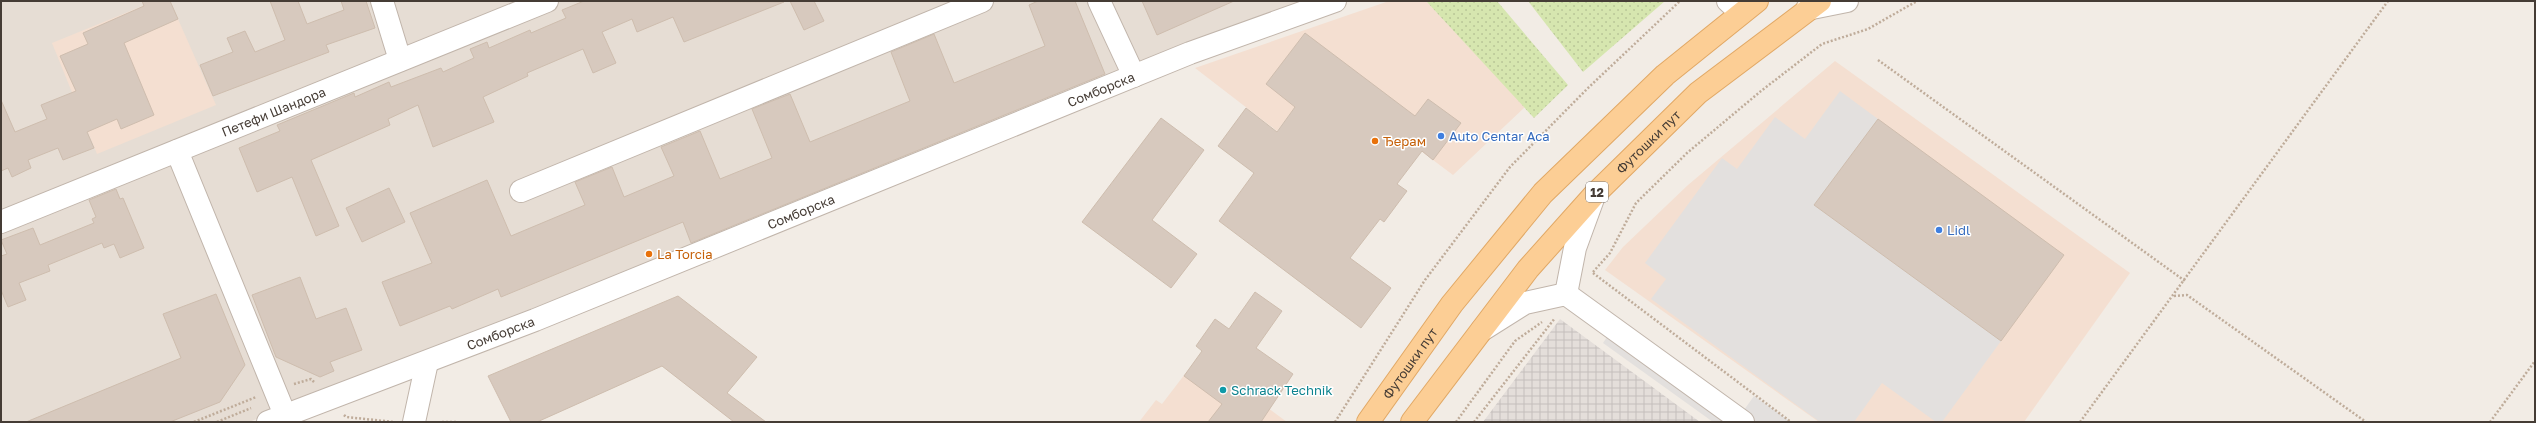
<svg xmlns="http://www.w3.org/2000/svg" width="2536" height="423" font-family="'Golos Text',sans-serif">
<defs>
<pattern id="industrial-grid" width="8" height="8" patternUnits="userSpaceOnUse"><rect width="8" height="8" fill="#e4deda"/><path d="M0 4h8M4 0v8" fill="none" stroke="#c5bfbc"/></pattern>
<pattern id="grass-dots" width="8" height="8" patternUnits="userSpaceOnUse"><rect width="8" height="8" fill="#d6e6af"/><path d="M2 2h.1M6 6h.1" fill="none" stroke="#b9c697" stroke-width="1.8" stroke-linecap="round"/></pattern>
</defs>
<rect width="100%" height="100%" fill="#f2ece5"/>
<polygon fill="#e6ddd4" points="1,1 1306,1 1185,47 249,422 1,422"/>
<g fill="#f4dfd1">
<polygon points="155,1 170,1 216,105 97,154 52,43"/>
<polygon points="1389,1 1426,1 1525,107 1453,175 1353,100 1295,107 1277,131 1195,68"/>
<polygon points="1835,61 2130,273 2024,422 1819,422 1605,270 1623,247 1688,185"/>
<polygon points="1198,357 1287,422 1139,422 1156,400 1162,404"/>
</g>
<polygon fill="url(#industrial-grid)" points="1560,319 1700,422 1483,422"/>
<g fill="url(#grass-dots)">
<polygon points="1426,1 1497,1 1568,85 1534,118"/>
<polygon points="1528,1 1665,1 1583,72"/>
</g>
<g fill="#e3e0de">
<polygon points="1840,91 1878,119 1815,205 2001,341 1942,422 1936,422 1882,383 1854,422 1820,422 1651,299 1666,279 1645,263 1722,158 1737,169 1775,117 1805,139"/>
<polygon points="1613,328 1739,417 1754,396 1791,422 1713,422 1603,343"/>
</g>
<g fill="#d7c9be" stroke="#cebdae">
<polygon points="142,1 170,1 178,19 124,43 154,115 121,129 117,119 87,132 94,148 63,160 58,148 28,160 31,168 12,177 8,168 1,171 1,100 15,132 47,119 41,105 76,91 60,56 88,44 83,33 144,6"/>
<polygon points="270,1 298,1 307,24 344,10 341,1 366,1 375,28 326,45 329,52 213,96 200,65 233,52 227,38 245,31 255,52 285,40"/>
<polygon points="584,1 784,2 684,42 673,17 637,32 632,19 602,32 616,63 593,73 583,49 527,73 528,76 483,97 494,122 433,147 418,105 388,119 390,125 311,160 339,226 316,236 292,177 257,192 239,148 280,131 277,125 354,93 355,97 389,82 391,87 441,68 443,72 474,58 470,49 487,42 489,48 530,30 531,33 566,18 562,10"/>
<polygon points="790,1 814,1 824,21 804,30"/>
<polygon points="1038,1 1075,1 1105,74 691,243 683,222 501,297 498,289 452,309 450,306 400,326 382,282 432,263 410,213 487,180 511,236 585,205 575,182 612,167 624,197 674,176 661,147 700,131 720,179 772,158 752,109 790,94 810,142 910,101 891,52 934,34 954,83 1045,46 1029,5"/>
<polygon points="1142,1 1234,1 1157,35"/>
<polygon points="1305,33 1415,116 1428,99 1461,123 1433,160 1422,151 1397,184 1407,191 1384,222 1380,219 1350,258 1391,288 1361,328 1219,221 1254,173 1218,146 1246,108 1277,132 1295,107 1266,84"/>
<polygon points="1161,118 1204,150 1152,220 1197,254 1171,288 1082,222"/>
<polygon points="1878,119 2064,255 2001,341 1814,205"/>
<polygon points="389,188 405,222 362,242 346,208"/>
<polygon points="116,189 120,199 123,198 144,248 120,258 114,244 104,248 102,243 48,265 50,271 19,283 26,300 8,307 1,290 1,256 7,254 1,240 33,228 40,245 94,223 92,219 96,217 89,200"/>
<polygon points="300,277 316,319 346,308 362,350 330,362 334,371 320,377 276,357 252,295"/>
<polygon points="1255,292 1282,311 1256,348 1293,374 1261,422 1208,422 1222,404 1184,376 1202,351 1196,346 1215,319 1229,329"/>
<polygon points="216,294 245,365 220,402 170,422 26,422 181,358 163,314"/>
<polygon points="678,296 757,357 727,393 766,422 734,422 662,366 537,422 511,422 488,376"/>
</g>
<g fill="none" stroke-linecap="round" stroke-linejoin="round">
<defs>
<g id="minor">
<polyline points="382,1 400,60"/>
<polyline points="1099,1 1134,76"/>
<polyline points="1728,1 1741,13"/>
<polyline points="1807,9 1847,1"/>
<polyline points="177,151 285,415"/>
<polyline points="521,191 982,1"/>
<path id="s1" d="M1,222L547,1"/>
<polyline points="1566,294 1575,248 1594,196"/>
<polyline points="1482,330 1525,303 1566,294 1743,422"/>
<path id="s2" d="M268,422L535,320L1190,53L1335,1"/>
<polyline points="414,422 427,362"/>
</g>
<g id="major">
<path id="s3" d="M1368,422L1452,304L1543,193L1665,75L1757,1"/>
<path id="s4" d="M1412,422L1528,269L1595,194L1698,93L1820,1"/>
</g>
</defs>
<use href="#minor" stroke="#c1b5ab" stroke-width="24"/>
<use href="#major" stroke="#e1a865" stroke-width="24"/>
<g stroke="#bfac9a" stroke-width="2.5" stroke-dasharray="2 2" stroke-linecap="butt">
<polyline points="1878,60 2185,281"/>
<polyline points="1593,272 1610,253 1636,203 1687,153 1761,91 1822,44 1868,29 1917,1"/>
<polyline points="1593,273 1791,422"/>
<polyline points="2174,296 2187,295 2366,422"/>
<polyline points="294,384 311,379 314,382"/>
<polyline points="344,415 346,417 394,422"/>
<polyline points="194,422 256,397"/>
<polyline points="217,422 251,408"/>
<polyline points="442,422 458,422"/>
<polyline points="1335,422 1425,280 1510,167 1587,89 1680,1"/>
<polyline points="1456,422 1515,341 1542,322"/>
<polyline points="1474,422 1555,318"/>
<polyline points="2080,422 2388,1"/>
<polyline points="2490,422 2535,361"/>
</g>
<use href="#minor" stroke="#fff" stroke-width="22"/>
<use href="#major" stroke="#fcce95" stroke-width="22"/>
</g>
<g fill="#3f7fe0" stroke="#fff" stroke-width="1.5">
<circle cx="1441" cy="136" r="4"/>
<circle cx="1939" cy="230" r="4"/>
</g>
<g fill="#e8710a" stroke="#fff" stroke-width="1.5">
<circle cx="1375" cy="141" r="4"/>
<circle cx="649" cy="254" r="4"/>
</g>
<circle fill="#0f9aa8" stroke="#fff" stroke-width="1.5" cx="1223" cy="390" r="4"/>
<g text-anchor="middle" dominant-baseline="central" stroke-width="3" stroke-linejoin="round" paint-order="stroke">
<rect fill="#fff" stroke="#7d7672" stroke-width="1" x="1586" y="182" width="22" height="20" rx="3"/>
<g font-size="12" font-weight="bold" fill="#453c35">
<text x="1597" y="192">12</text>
</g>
<g font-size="13" fill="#453c35" stroke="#fff">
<text stroke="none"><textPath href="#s2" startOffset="897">Сомборска</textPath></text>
<text stroke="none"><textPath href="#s1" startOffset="294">Петефи Шандора</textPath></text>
<text stroke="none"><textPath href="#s4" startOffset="367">Футошки пут</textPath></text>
<text stroke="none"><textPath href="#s2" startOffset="573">Сомборска</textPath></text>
<text stroke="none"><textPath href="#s2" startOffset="249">Сомборска</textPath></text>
<text stroke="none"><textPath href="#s3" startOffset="72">Футошки пут</textPath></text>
</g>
<g font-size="13" fill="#366cbe" stroke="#fff" text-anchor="start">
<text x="1449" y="136">Auto Centar Aca</text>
<text x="1947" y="230">Lidl</text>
</g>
<g font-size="13" fill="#c56008" stroke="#fff" text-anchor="start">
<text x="1383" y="141">Ђерам</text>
<text x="657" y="254">La Torcia</text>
</g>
<g font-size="13" fill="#0d838f" stroke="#fff" text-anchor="start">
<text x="1231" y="390">Schrack Technik</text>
</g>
</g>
<rect width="2536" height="423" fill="none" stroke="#453c35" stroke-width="4"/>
</svg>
